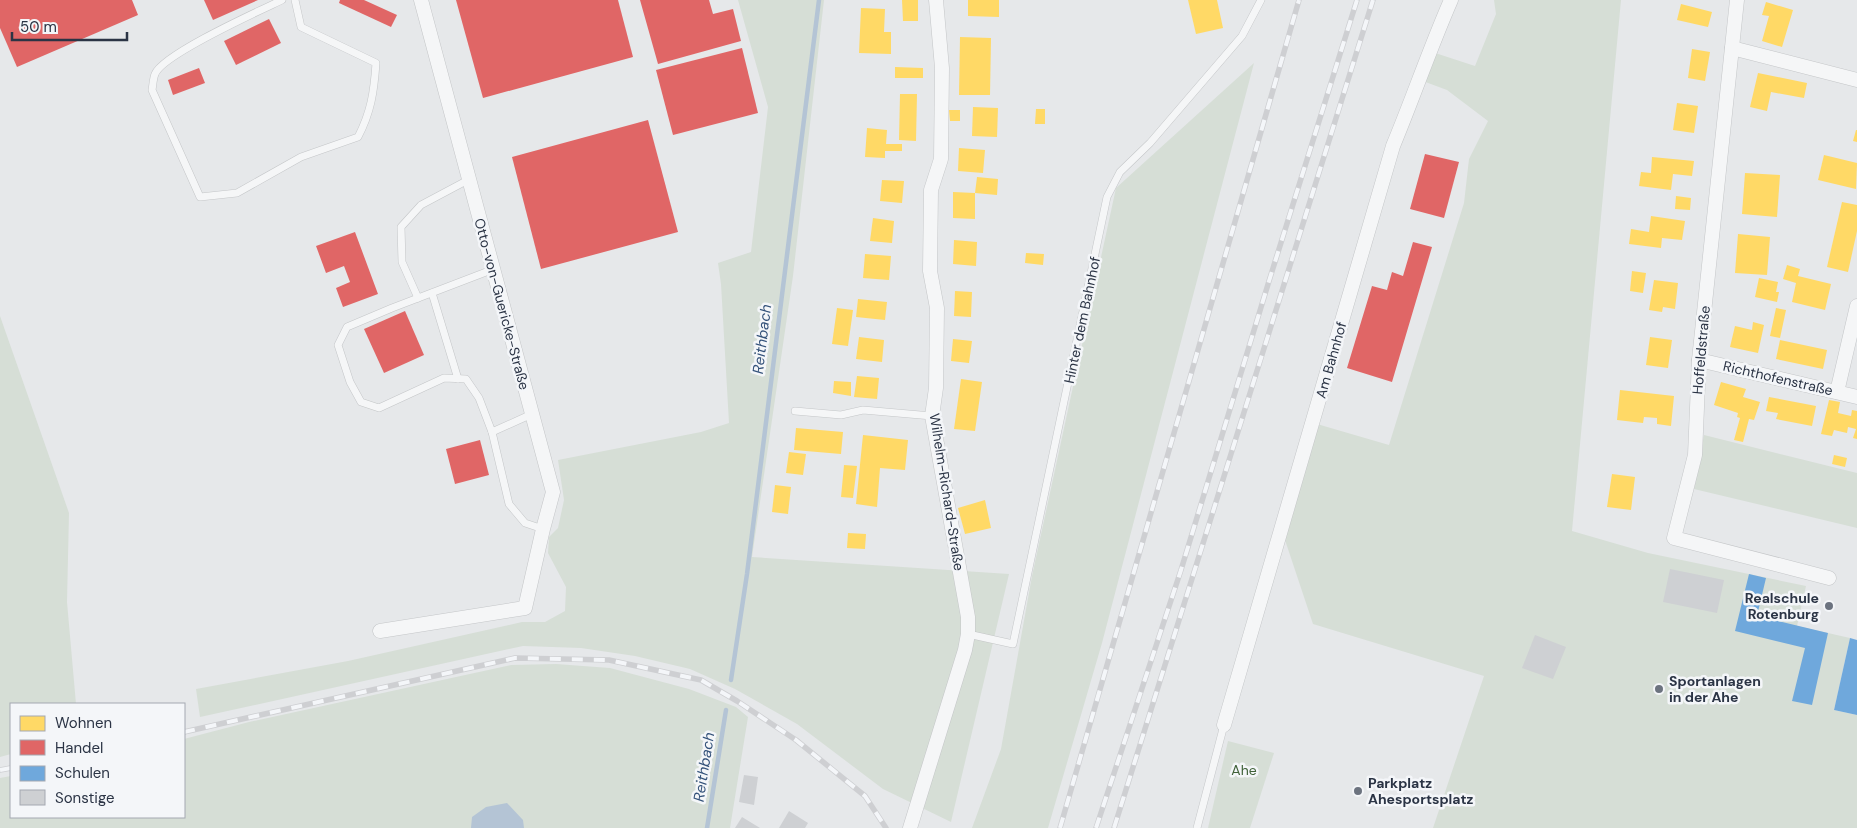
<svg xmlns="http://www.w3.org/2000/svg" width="1857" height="828" font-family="'DM Sans',sans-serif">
<rect width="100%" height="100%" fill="#e6e8ea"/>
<g fill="#d6ded6">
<polygon points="738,0 824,0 793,276 752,557 1009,574 951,822 883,789 797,724 735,689 690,669 635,656 581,648 523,646 200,717 196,689 348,661 522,622 545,622 565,611 566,587 548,553 549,537 558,528 564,500 558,460 701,432 729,423 721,284 718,263 751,252 768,107"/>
<polygon points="1494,0 1621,0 1572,531 1648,553 1806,586 1797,626 1850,638 1834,710 1857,715 1857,828 1433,828 1484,676 1313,624 1284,537 1317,424 1389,445 1464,203 1469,159 1488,121 1447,90 1420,80 1429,51 1475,66 1496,14"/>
<polygon points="1254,63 1102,643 1048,828 972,828 1001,749 1032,576 1116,188"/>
<polygon points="0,316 69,513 67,602 76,704 11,704 11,754 0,757"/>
<polygon points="1704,435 1857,473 1857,528 1694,489"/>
<polygon points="556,664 610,668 689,689 736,707 748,717 730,828 0,828 0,778 11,776 11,817 184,817 184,739 249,722 511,665"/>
<polygon points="1228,741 1274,753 1250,828 1208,828"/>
</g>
<polygon fill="#b4c4d5" points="507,803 523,820 524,828 471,828 472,817 486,807"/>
<g fill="#ffd966">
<polygon points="902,0 918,0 918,21 903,21"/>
<polygon points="968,0 999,0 999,17 968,16"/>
<polygon points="1188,0 1217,0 1223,28 1196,34"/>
<polygon points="1766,2 1793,10 1782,47 1762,41 1769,16 1762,15"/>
<polygon points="1681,4 1712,12 1708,27 1677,20"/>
<polygon points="861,8 885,9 884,32 891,32 891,54 859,53"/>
<polygon points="960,37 991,38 990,95 959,95"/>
<polygon points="1692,49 1710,52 1705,81 1688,78"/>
<polygon points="895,67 923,68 923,78 895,78"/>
<polygon points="1758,73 1807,83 1804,98 1771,92 1767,111 1750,107"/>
<polygon points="900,94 917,94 916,141 899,140"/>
<polygon points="1677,103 1698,106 1694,133 1673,130"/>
<polygon points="973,107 998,108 997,137 972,136"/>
<polygon points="1036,109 1045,109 1045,124 1035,124"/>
<polygon points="949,110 960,110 960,121 950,121"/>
<polygon points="867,128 887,130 886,144 902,144 902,151 885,151 885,158 865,157"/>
<polygon points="1856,130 1857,130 1857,142 1853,141"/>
<polygon points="959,148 985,150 983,173 958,171"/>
<polygon points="1824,155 1857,163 1856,189 1818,180"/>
<polygon points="1652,157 1694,161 1692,176 1673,174 1671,190 1639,186 1641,172 1651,173"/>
<polygon points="1745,173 1780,175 1777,217 1742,214"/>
<polygon points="977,177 998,179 997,195 975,193"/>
<polygon points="882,180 904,181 902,203 880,201"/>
<polygon points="953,192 975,193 975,219 953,218"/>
<polygon points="1676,196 1691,198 1690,210 1675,209"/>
<polygon points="1842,202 1857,205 1857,231 1848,272 1827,267"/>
<polygon points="1651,216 1685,221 1682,240 1662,238 1661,248 1629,244 1631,229 1649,232"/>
<polygon points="873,218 894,221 892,243 870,241"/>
<polygon points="1738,234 1770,237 1767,275 1735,273"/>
<polygon points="954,240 977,242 976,266 953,264"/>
<polygon points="1026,253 1044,254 1043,265 1025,263"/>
<polygon points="865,254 891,256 889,280 863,278"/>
<polygon points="1787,265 1800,269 1798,276 1831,284 1825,310 1792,302 1796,283 1783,279"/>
<polygon points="1632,271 1646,273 1643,293 1630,291"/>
<polygon points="1759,278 1778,282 1776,292 1779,292 1777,302 1755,297"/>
<polygon points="1654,280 1678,283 1675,309 1663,307 1662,312 1649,310"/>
<polygon points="955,291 972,292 971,317 954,316"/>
<polygon points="858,299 887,302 885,320 856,317"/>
<polygon points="837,308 853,310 848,346 832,344"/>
<polygon points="1776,308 1786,310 1780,338 1770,336"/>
<polygon points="1753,322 1764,325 1758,353 1730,347 1735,326 1752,330"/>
<polygon points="859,337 884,340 882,362 856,359"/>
<polygon points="1650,337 1672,340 1668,368 1646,365"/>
<polygon points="953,339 972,341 969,363 951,361"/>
<polygon points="1780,340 1827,350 1823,369 1776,359"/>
<polygon points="857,376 879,378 877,399 854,397"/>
<polygon points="961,379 982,382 975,431 954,429"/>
<polygon points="834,381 851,382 851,396 833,393"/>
<polygon points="1721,382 1746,389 1743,397 1760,402 1754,420 1749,419 1743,442 1734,440 1740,418 1737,417 1738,413 1714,405"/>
<polygon points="1620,390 1674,396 1671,426 1657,424 1657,418 1644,417 1643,423 1617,420"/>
<polygon points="1769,397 1816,406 1812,426 1776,419 1778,413 1766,411"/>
<polygon points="1829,400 1840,402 1838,413 1851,416 1852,410 1857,411 1857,439 1853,438 1856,429 1848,427 1847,433 1834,430 1832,436 1821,434"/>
<polygon points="796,428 843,432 841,454 794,450"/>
<polygon points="863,435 908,440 905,470 880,468 877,507 856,504"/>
<polygon points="789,452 806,454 803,475 786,473"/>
<polygon points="1834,455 1847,458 1845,467 1832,464"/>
<polygon points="844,465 857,466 853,498 841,497"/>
<polygon points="1612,474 1635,477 1631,510 1607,507"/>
<polygon points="775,485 791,487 788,514 772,512"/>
<polygon points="985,500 991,528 965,534 958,508"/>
<polygon points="848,533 866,534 865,549 847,548"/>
</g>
<g fill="#e06666">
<polygon points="0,0 132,0 138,15 17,67 0,28"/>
<polygon points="204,0 258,0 213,20"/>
<polygon points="340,0 364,0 397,15 391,27 339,3"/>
<polygon points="456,0 618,0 633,57 483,98"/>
<polygon points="640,0 709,0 713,14 733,9 741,41 658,64"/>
<polygon points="269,19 281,43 236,65 224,41"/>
<polygon points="742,48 758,113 673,135 656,70"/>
<polygon points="199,68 205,83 173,95 168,80"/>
<polygon points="648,120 678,232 541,269 512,157"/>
<polygon points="1425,154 1459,162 1444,218 1410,209"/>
<polygon points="355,232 378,294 343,307 336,288 350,282 344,266 326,273 316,246"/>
<polygon points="1413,242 1432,247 1392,382 1347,368 1372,286 1387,290 1392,272 1403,276"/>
<polygon points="405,311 424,355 384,373 364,329"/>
<polygon points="480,440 489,475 455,484 446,449"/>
</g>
<g fill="#6fa8dc">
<polygon points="1749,574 1766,578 1757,616 1828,633 1812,705 1792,701 1805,648 1735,631"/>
<polygon points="1850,638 1857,640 1857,715 1834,710"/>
</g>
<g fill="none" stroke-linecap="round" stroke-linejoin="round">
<g stroke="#b4c4d5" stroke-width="4.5">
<polyline points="731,680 747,574 819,0"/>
<polyline points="707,828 726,710"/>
</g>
</g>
<g fill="#ced0d3">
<polygon points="1670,569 1724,580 1717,613 1663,602"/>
<polygon points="1535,635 1566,647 1553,679 1522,668"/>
<polygon points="744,775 758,777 754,805 739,802"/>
<polygon points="789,811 808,823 805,828 779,828"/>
<polygon points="742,817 760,828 735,828"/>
</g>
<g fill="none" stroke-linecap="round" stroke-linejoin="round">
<defs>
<g id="lane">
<path d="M282,0C259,11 163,54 155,74C153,79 153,85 152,90L200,197L237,193L301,157L358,137C371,112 374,92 376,63L301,27L295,0"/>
<polyline points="494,269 392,308 347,327 338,345 350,382 361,402 379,408 444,378 466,379 479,398 492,432 532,414"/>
<polyline points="432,293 458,379"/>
<polyline points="418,298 402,262 401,227 421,205 468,180"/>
<polyline points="795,411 841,415 863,410 932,416"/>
<polyline points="492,432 509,504 525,523 543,529"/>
<polyline points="968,634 1013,644 1107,197 1120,172 1150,143 1242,36 1261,0"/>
<polyline points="1197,828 1224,725"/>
</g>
<g id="street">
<polyline points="1737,0 1699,360 1695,455 1674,538 1829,578"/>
<polyline points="1732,48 1857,80"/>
<polyline points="1699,360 1857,397"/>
<polyline points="1837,392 1857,306"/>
<polyline points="380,631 525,608 543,529 553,492 421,0"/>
<path d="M1224,725L1393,146C1413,98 1430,48 1451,0"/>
<polyline points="910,828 965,650 968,634 968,617 932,416 936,388 937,308 930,271 931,190 941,159 942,68 936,0"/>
</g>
</defs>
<use href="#lane" stroke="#c4c6c8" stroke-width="8"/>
<use href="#street" stroke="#c4c6c8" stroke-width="15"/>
<use href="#lane" stroke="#f5f6f7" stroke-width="7"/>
<use href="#street" stroke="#f5f6f7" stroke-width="14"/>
<defs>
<g id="rail">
<polyline points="184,732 515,658 609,660 701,680 737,701 796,740 865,796 886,828"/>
<polyline points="0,770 11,768"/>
<polyline points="1060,828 1299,0"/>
<polyline points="1096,828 1181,570 1269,281 1357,0"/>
<polyline points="1114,828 1373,0"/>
</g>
</defs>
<use href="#rail" stroke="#cecfd2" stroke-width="5.5"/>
<use href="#rail" stroke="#f4f6f9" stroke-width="4" stroke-dasharray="11" stroke-linecap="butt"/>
</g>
<g fill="#6c737f" stroke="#f4f6f9" stroke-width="2">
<circle cx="1829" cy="606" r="5"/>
<circle cx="1659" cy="689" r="5"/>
<circle cx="1358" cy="791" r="5"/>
</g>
<g text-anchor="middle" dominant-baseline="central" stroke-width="5" stroke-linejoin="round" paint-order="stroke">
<g font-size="14" fill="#2b3445" stroke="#f4f6f9">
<text transform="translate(502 304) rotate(75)">Otto-von-Guericke-Straße</text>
<text transform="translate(1082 320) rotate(-78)">Hinter dem Bahnhof</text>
<text transform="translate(1701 350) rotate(-85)">Hoffeldstraße</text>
<text transform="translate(1331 360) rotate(-74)">Am Bahnhof</text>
<text transform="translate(1778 378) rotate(13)">Richthofenstraße</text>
<text transform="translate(947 492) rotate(81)">Wilhelm-Richard-Straße</text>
</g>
<g font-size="14" font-weight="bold" fill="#2b3445" stroke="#f4f6f9" text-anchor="start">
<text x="1819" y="598" text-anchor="end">Realschule<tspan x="1819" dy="16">Rotenburg</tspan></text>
<text x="1669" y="681">Sportanlagen<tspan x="1669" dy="16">in der Ahe</tspan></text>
<text x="1368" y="783">Parkplatz<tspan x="1368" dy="16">Ahesportsplatz</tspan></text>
</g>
<g font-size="14" fill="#3f6138" stroke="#f4f6f9">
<text x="1244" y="770">Ahe</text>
</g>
<g font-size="15" font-style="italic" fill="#34527a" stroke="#f4f6f9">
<text transform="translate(762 339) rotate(-83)">Reithbach</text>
<text transform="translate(704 767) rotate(-81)">Reithbach</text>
</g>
</g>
<rect x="10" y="703" width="175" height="115" fill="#f4f6f9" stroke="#a4a8b1"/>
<rect x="20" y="716" width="25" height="15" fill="#ffd966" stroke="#a4a8b1"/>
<text x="55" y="728" font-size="15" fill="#2b3445">Wohnen</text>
<rect x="20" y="740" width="25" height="15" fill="#e06666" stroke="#a4a8b1"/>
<text x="55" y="753" font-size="15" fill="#2b3445">Handel</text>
<rect x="20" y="766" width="25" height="15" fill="#6fa8dc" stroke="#a4a8b1"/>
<text x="55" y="778" font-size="15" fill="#2b3445">Schulen</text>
<rect x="20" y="790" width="25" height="15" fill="#ced0d3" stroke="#a4a8b1"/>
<text x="55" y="803" font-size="15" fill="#2b3445">Sonstige</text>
<path d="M12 32v8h115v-8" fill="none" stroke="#2b3445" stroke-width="2.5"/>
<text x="20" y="32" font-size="15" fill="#2b3445" stroke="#f4f6f9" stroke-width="4" paint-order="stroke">50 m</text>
</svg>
